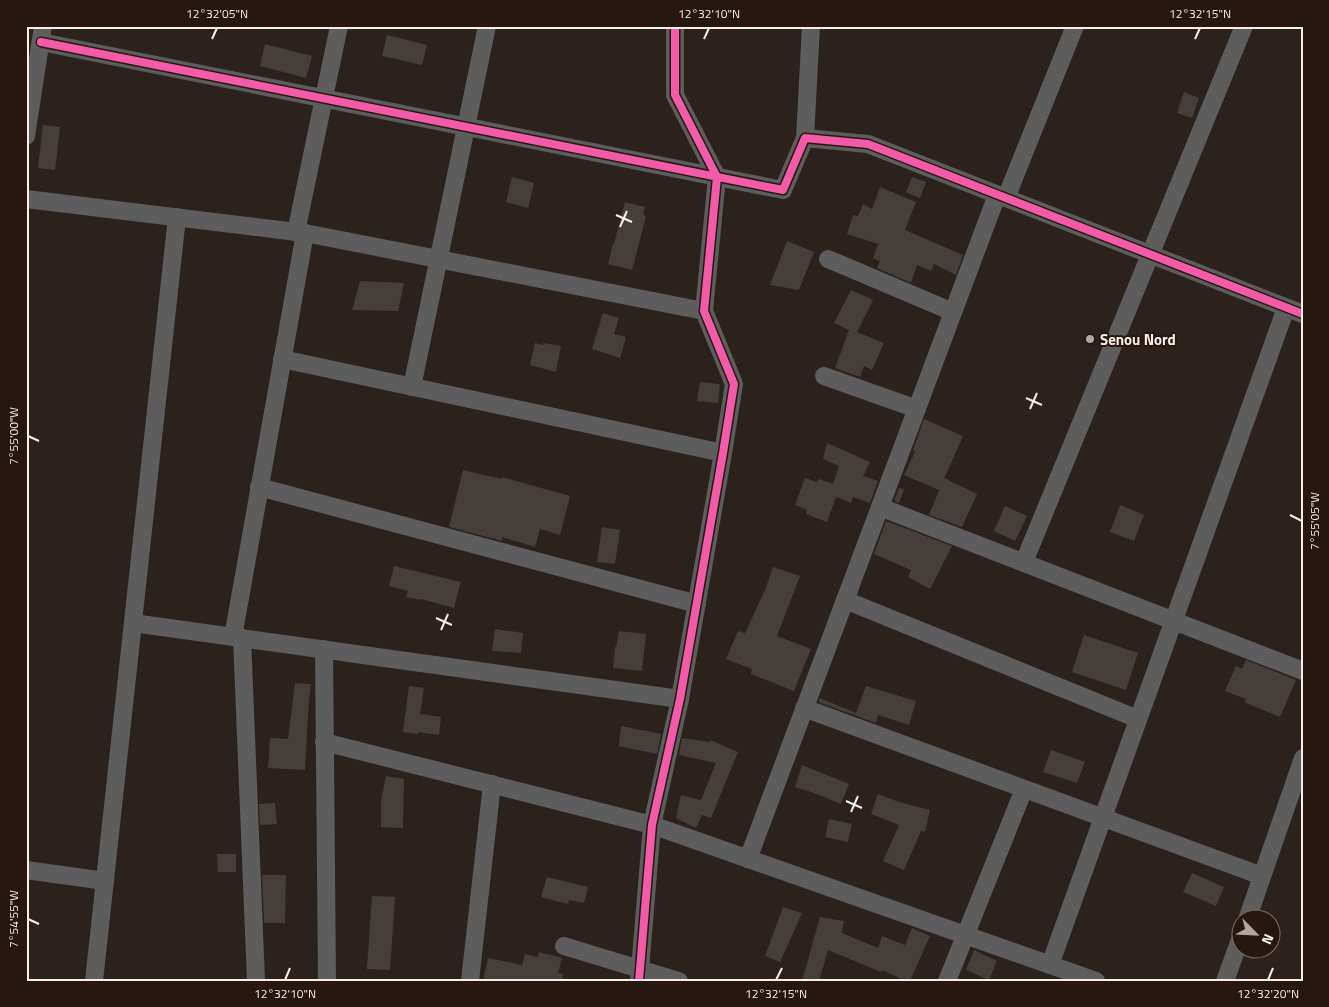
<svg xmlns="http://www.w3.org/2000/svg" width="1329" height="1007" font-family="'Titillium Web',sans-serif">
<rect width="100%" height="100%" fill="#2b221e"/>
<g fill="#453e3a">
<polygon points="387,35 427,45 422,65 382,56"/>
<polygon points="265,44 312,56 306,78 260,66"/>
<polygon points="1184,92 1199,98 1192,118 1177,113"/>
<polygon points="43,125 60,127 55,170 38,168"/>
<polygon points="512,177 534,183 528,208 506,202"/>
<polygon points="912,177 926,182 920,198 906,192"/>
<polygon points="880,187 916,202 905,230 963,255 956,275 934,264 931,271 917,265 911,283 877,268 880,261 873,258 878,244 847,234 853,215 858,216 863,204 872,209"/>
<polygon points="625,202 645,207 643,215 646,216 632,270 608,264 613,244 614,244"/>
<polygon points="787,241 814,252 799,290 770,285"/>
<polygon points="360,281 404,283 398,311 352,310"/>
<polygon points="851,290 873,300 857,332 884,343 872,370 864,366 860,377 835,368 849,330 834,323"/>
<polygon points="603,313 619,318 614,334 626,337 620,358 592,349"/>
<polygon points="535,343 543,345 544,343 561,346 556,372 530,365"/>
<polygon points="700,382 720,384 718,403 697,401"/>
<polygon points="924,419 963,436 939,490 904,475 915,452 913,450"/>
<polygon points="827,443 870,462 863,476 878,481 870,503 853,497 851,503 836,497 827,522 806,514 807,510 795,505 805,478 817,482 818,479 833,484 839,466 823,459"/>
<polygon points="463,470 502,479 502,477 570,496 560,535 540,529 535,547 502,537 502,541 499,540 449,527"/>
<polygon points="944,478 977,494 962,527 929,515"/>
<polygon points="899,488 904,489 899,503 894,501"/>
<polygon points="1120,505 1144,515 1134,541 1110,532"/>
<polygon points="1005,506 1027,516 1015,541 994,531"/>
<polygon points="886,521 952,546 930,589 908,577 911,570 874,554"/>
<polygon points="602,527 620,530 615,564 597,562"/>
<polygon points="394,566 461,582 454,608 421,599 421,600 406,597 408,591 389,586"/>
<polygon points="773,567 800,576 777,636 811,649 794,691 751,674 752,669 726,659 738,631 745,633 765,590"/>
<polygon points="495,629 523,633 521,653 492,651"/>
<polygon points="619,631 646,634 642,671 613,668 615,647 616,647"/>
<polygon points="1084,635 1138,653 1126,690 1072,672"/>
<polygon points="1246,660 1296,680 1280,717 1244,702 1246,699 1225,691 1236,666 1242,669"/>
<polygon points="295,683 311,684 309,700 305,770 268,768 270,738 288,739"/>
<polygon points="409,686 424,688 420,714 441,717 439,735 418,732 418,734 403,732"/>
<polygon points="866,686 916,701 909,725 878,715 876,723 818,702 820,698 856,713"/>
<polygon points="621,726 661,734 657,754 619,746"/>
<polygon points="682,738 710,742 710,740 738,752 711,818 702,815 696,828 676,818 681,795 701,800 716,763 679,755"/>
<polygon points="1051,750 1085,762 1077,783 1043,772"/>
<polygon points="802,765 849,784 841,804 814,793 795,787"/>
<polygon points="386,776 404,779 403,828 381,827 381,800"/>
<polygon points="878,794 899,802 930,810 925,832 921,831 904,870 883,861 899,825 871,814"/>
<polygon points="275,803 277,824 260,825 259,804"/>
<polygon points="829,819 852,824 848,842 825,837"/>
<polygon points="217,854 236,854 236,872 218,872"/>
<polygon points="1192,873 1224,887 1216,906 1183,892"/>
<polygon points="262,875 286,875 285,923 264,923"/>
<polygon points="547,877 588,887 584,903 569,900 568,904 541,897"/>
<polygon points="372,896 395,897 390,970 367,969"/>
<polygon points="783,907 802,913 780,962 765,956"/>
<polygon points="820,917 844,921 842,933 878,948 882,936 905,945 912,928 930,936 910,981 906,981 882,970 881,972 828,950 819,981 802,981"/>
<polygon points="974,950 997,961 989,980 966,970"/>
<polygon points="539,952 562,958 558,973 563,974 562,981 483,981 488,958 522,965 525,954 538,957"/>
</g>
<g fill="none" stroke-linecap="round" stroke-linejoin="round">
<g stroke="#5d5d5d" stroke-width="18">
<polyline points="41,42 783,190 805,138 868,144 1303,314"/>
<polyline points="26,136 43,26"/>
<polyline points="805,138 811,26"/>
<polyline points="1006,198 1075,26"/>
<polyline points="26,199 305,233 704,311"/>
<polyline points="296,232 339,26"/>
<polyline points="828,259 953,312"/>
<polyline points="282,359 723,453"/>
<polyline points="824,376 917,409"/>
<polyline points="412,387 487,26"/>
<polyline points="259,487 697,604"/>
<polyline points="880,507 1303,671"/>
<polyline points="1024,562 1244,26"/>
<polyline points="845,600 1138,719"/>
<polyline points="133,623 680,699"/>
<polyline points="233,637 305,233"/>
<polyline points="242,638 256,981"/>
<polyline points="324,649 327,981"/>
<polyline points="804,708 1262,876"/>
<polyline points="324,742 652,825 1096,981"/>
<polyline points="748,859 997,195"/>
<polyline points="26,870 105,881"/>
<polyline points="1247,920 1303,758"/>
<polyline points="564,946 679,981"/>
<polyline points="1050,965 1286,308"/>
<polyline points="94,981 177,217"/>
<polyline points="470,981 492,784"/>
<polyline points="639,981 652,825 680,699 723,453 734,384 704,311 717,177 675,95 675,26"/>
<polyline points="947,981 1024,789"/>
<polyline points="1225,981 1242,934"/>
</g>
<defs>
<g id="cycleway">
<polyline points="41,42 783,190 805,138 868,144 1303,314"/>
<polyline points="639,981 652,825 680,699 723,453 734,384 704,311 717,177 675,95 675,26"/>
</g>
</defs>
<use href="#cycleway" stroke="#261810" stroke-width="11"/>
<use href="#cycleway" stroke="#f35aa7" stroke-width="8"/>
</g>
<path fill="none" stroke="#f9eee9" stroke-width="2" d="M212,39L217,28M704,39L709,28M1195,39L1200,28M616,215L632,222M620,227L627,211M1026,398L1042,405M1030,409L1037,393M28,436L39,441M1290,515L1302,521M436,618L452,625M441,630L448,614M846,801L862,808M851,812L858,796M28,919L39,924M285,980L290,968M776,980L782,968M1268,980L1273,968"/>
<circle fill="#b1a7a2" stroke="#261810" stroke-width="2" cx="1090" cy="339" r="5"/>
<g text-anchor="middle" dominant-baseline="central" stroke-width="4" stroke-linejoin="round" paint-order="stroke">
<g font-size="15" font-weight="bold" fill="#f9eee9" stroke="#261810" text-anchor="start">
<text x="1100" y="339">Senou Nord</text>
</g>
</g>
<rect width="1329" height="1007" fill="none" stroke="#261810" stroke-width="55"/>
<g transform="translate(1256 934) rotate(114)"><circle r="24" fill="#261810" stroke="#7a6e67"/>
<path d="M0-4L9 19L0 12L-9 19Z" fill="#b1a7a2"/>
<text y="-8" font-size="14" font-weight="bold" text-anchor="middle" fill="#f9eee9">N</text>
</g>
<rect x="28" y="28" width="1274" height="952" fill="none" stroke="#f9eee9" stroke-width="2"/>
<g font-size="12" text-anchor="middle" fill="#f9eee9">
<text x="217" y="18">12°32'05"N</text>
<text x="709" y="18">12°32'10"N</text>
<text x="1200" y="18">12°32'15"N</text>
<text transform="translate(14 436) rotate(-90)" y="4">7°55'00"W</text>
<text transform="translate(1315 521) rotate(-90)" y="4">7°55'05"W</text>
<text transform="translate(14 919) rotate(-90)" y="4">7°54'55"W</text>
<text x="285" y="998">12°32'10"N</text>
<text x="776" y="998">12°32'15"N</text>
<text x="1268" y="998">12°32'20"N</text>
</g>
</svg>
